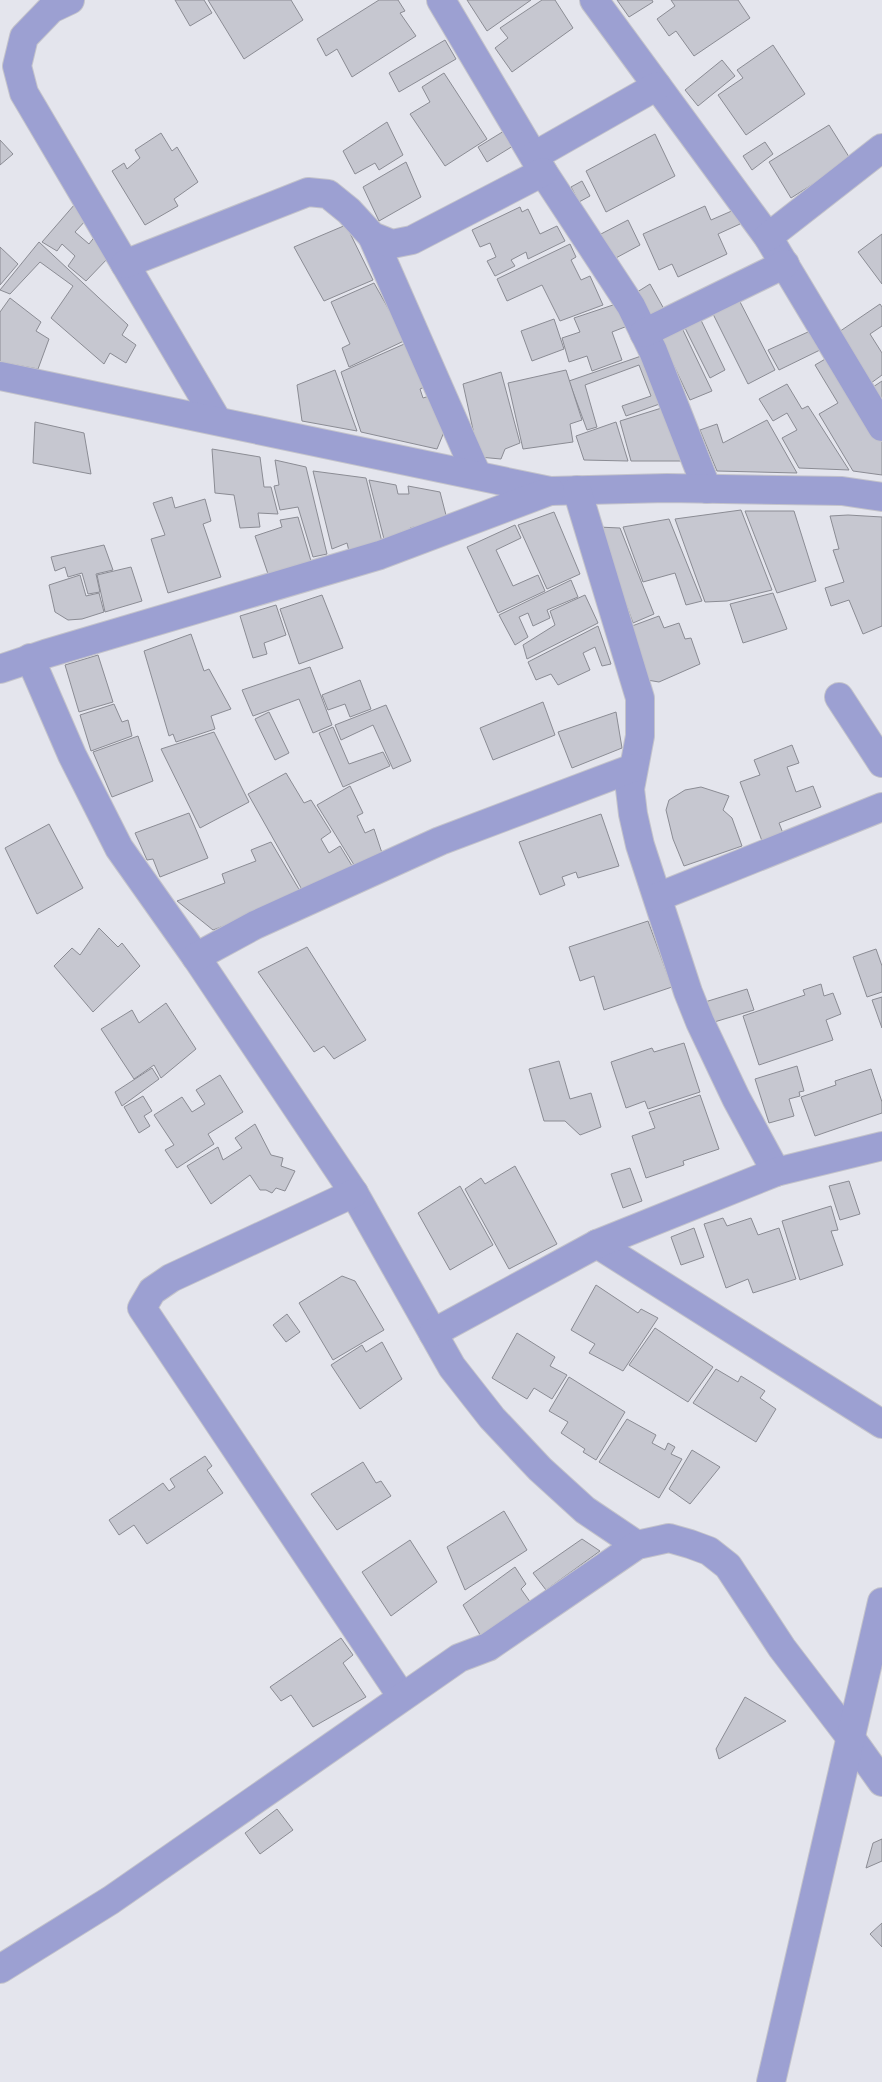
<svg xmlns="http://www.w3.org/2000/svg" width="882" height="2082" font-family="Lato,sans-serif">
<rect width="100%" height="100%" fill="#e4e5ed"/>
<g fill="#c6c7d0" stroke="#8b8c94">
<polygon points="175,0 204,0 212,13 190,26"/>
<polygon points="208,0 291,0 303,20 244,59"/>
<polygon points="379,0 398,0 405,11 400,13 416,36 352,77 337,49 326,56 317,39"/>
<polygon points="467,0 531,0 487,31"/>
<polygon points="542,0 555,0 573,28 512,72 495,48 508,38 500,28"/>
<polygon points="617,0 652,0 653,2 629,17"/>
<polygon points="671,0 738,0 750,18 694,56 676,31 669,36 657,19 675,6"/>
<polygon points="445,40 456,59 399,92 389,73"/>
<polygon points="773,45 805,94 746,135 718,95 743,78 737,70"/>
<polygon points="722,60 735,76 698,106 685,90"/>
<polygon points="444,73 487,139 445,166 410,114 430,102 422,87"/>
<polygon points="387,122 403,155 379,170 375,163 355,174 343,151"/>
<polygon points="829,125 851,160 791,198 769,162"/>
<polygon points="504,131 513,146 487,162 478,147"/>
<polygon points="161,133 172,151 177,147 198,182 174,199 178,206 145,225 112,171 124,163 127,169 140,158 135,150"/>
<polygon points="655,134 675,176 606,212 586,171"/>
<polygon points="0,140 13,154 0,165"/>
<polygon points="765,142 773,154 752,170 743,156"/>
<polygon points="406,162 421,197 379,221 363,187"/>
<polygon points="582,181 590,196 579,202 571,187"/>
<polygon points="75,204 87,219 75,232 89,244 96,235 109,257 86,281 68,266 75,256 62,244 57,251 42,242"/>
<polygon points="705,206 711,220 734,210 740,224 718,234 727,254 678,277 672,264 659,270 643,234"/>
<polygon points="520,207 522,212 528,209 540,234 557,226 565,241 528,259 526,252 511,260 515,266 495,276 487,261 496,257 490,243 480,247 472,230"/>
<polygon points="628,220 640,245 614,259 599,235"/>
<polygon points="346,225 373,280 324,301 294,247"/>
<polygon points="882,234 882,284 858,252"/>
<polygon points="39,242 128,325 122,335 136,345 126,363 110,353 104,364 51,318 73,286 40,262 10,294 0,290"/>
<polygon points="570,244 576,257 571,260 581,280 590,276 603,305 560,321 542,285 507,301 497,279"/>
<polygon points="0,247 18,264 0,285"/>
<polygon points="374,283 406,340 349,367 342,348 350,344 331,302"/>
<polygon points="650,284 664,309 647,318 634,294"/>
<polygon points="737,296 775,370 748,384 711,310"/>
<polygon points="10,298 41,322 36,331 49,339 38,369 0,362 0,312"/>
<polygon points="622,302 630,325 612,332 622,360 592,371 587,356 569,362 562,338 580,332 574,318"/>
<polygon points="880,304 882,307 882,326 870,334 882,353 882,375 867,386 833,336"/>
<polygon points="699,316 725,370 710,378 683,324"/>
<polygon points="554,319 564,349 532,361 521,331"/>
<polygon points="682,328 712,391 690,400 660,336"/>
<polygon points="808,332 822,349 779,370 768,350"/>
<polygon points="411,341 429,385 420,389 423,398 436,394 444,432 437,449 361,432 341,372"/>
<polygon points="647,354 665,402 626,416 622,406 651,396 639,365 585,385 597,427 587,430 569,381"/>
<polygon points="827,358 882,442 882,475 853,471 819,414 838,403 815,365"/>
<polygon points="335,370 357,431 302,421 297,385"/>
<polygon points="566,370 582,420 570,424 573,442 523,449 508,383"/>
<polygon points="501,372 520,443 505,449 501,459 479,457 463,384"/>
<polygon points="882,381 882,406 870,389"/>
<polygon points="787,384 802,409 808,406 849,470 799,468 782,438 797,430 787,413 773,421 759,399"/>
<polygon points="668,406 691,461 631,461 620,421"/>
<polygon points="767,420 797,473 717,471 700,430 717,424 723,443"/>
<polygon points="35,422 84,433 91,474 33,463"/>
<polygon points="616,422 628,461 584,460 576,436"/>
<polygon points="212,449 260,457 264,487 271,487 278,514 258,513 260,527 240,528 234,495 215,493"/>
<polygon points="275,460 306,467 327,554 313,557 298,507 280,510 274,486 279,485"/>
<polygon points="313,471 366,478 382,542 349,551 347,543 332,549"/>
<polygon points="369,480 396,485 398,494 409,494 408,486 440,492 447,519 410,528 412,534 385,543"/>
<polygon points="172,497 175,508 205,499 211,521 203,524 221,577 168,593 151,539 165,535 153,503"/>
<polygon points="741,510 772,590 727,601 705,602 675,519"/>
<polygon points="745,511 794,511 816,581 777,593"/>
<polygon points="554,512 580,574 547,589 518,525"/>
<polygon points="848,515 882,517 882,626 863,634 849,600 831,606 825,588 844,582 833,550 839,549 830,516"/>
<polygon points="298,517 311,561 268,574 255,536 282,527 280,520"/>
<polygon points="669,519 702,601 686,605 675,573 643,582 623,527"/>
<polygon points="515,525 521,538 496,550 513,586 538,575 545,591 498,613 467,547"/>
<polygon points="598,527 620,528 654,614 633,623"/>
<polygon points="104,545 113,570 96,574 100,592 88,594 82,573 68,577 65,567 55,571 51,557"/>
<polygon points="131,567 142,601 105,612 97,575"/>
<polygon points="80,575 86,596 99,593 104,612 82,619 68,620 55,612 49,585"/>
<polygon points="571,580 578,597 547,610 550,618 533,626 528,613 519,617 528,637 515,645 499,615"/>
<polygon points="773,593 787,629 743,643 730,604"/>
<polygon points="322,595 343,648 299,664 280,609"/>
<polygon points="585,595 598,623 527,659 523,645 555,625 550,611"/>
<polygon points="276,605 286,635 264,643 267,654 253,658 240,616"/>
<polygon points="659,616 664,628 679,623 685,639 691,638 700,664 659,682 647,680 632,626"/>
<polygon points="598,626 611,664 602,666 595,647 583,653 590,670 558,685 551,674 536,680 528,662"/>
<polygon points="191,634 204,671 209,669 231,709 211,716 215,729 176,742 173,734 169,736 144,651"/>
<polygon points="98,655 113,702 79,712 65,665"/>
<polygon points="310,667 332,725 313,733 299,699 253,716 242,690"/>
<polygon points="360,680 371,709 350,717 345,704 328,710 322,695"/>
<polygon points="543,702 555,735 493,760 480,728"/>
<polygon points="114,704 122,722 128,720 132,736 91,751 80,715"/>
<polygon points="386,705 411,761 393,769 373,725 341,740 335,725"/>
<polygon points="269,712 289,753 275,760 255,719"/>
<polygon points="616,712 622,748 572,768 558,732"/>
<polygon points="333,727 349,764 383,752 390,766 343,787 319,733"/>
<polygon points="214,732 249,802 200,828 161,749"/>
<polygon points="138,736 153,781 112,797 93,752"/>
<polygon points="792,745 799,763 787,767 796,792 813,786 821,807 779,823 786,841 765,849 740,782 760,775 754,760"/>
<polygon points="286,773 304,803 311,800 331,832 321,839 329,853 340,846 354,869 305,895 248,794"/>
<polygon points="350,786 363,813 357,816 365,833 374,829 383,856 356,868 317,805"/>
<polygon points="701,787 729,796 723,810 732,818 742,846 684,866 673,839 666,810 669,800 685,790"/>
<polygon points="189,813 208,858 160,877 153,859 147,860 135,833"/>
<polygon points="601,814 619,866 578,878 576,872 562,877 565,885 540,895 519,842"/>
<polygon points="49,824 83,888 37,914 5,848"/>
<polygon points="271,842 303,896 213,930 177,901 225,883 222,874 256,861 251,850"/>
<polygon points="648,921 672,987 604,1010 594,976 580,981 569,947"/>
<polygon points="99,928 118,947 122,943 140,966 93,1012 54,966 72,948 80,955"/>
<polygon points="307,947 366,1040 334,1059 324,1046 314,1052 258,972"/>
<polygon points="876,949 882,966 882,992 867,997 853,957"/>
<polygon points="821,984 824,996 833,993 841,1014 826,1020 833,1040 759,1065 743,1016 805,995 803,990"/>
<polygon points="747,989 754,1010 711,1023 705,1002"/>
<polygon points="882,997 882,1028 872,1000"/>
<polygon points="166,1003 196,1049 161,1078 154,1065 134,1079 101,1029 132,1010 139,1023"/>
<polygon points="684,1043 700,1092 648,1109 645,1101 626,1108 611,1062 652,1048 654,1052"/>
<polygon points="559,1061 570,1099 591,1093 601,1127 580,1135 565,1121 544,1121 529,1069"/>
<polygon points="797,1066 804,1091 799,1092 800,1096 789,1099 794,1116 769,1123 755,1079"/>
<polygon points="152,1068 159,1079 122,1106 115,1092"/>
<polygon points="871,1069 882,1102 882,1113 815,1136 801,1097 836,1085 835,1081"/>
<polygon points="220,1075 243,1112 208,1134 214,1144 177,1168 165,1150 174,1145 154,1115 182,1097 192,1112 205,1104 196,1090"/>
<polygon points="700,1095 719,1149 683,1161 684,1165 646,1178 632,1136 655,1128 649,1112"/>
<polygon points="143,1096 152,1111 144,1116 150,1126 139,1133 124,1107"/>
<polygon points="255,1124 271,1155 283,1158 281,1166 295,1171 285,1191 276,1188 272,1193 266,1190 260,1190 250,1175 211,1204 187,1166 218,1147 223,1160 242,1148 235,1138"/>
<polygon points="515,1166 557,1244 509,1269 465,1189 481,1178 485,1184"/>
<polygon points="630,1168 642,1201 623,1208 611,1174"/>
<polygon points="849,1181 860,1214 840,1220 829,1186"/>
<polygon points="460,1186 493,1245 450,1270 418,1213"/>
<polygon points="831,1206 838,1230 831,1231 843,1265 800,1280 782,1221"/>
<polygon points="723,1218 727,1226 751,1218 758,1235 779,1228 796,1279 753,1293 748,1279 726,1288 704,1224"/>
<polygon points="694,1228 704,1257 681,1265 671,1237"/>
<polygon points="342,1276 355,1281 384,1330 333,1360 299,1303"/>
<polygon points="596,1285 638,1313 641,1309 658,1318 623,1371 589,1353 595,1344 571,1330"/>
<polygon points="287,1314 300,1332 286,1342 273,1325"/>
<polygon points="655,1328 713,1367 688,1402 629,1365"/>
<polygon points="517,1333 555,1357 550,1366 567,1375 552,1399 534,1388 527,1399 492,1378"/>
<polygon points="382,1342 402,1379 360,1409 331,1365 362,1345 366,1352"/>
<polygon points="716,1369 738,1382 741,1376 765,1391 760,1398 776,1409 756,1442 693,1403"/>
<polygon points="569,1377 625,1412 596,1460 583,1452 585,1449 561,1433 568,1422 549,1411"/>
<polygon points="627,1419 656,1435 652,1443 665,1450 668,1443 675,1447 671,1454 682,1459 659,1498 599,1462"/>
<polygon points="692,1450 720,1467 690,1504 669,1489"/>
<polygon points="205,1456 212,1466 207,1470 223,1493 147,1544 134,1525 119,1535 109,1520 163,1483 169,1491 175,1487 170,1479"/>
<polygon points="363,1462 376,1483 381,1481 391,1496 337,1530 311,1494"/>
<polygon points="504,1511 527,1550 465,1590 447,1547"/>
<polygon points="582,1539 600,1551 546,1590 533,1573"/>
<polygon points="410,1540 437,1582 391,1616 362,1572"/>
<polygon points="515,1567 526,1584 521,1589 533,1606 483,1640 463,1605"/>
<polygon points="341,1638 353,1655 343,1663 366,1697 313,1727 291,1695 281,1701 270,1687"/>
<polygon points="745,1697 786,1721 719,1759 716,1749"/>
<polygon points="277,1809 293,1830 260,1854 245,1833"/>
<polygon points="882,1839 882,1861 866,1868 873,1843"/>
<polygon points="882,1923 882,1947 870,1934"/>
</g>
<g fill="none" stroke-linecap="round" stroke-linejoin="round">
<defs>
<g id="minor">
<polyline points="70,0 51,9 24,37 17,66 24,93 217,420"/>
<polyline points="441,0 543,172 631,306 653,351 707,489"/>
<polyline points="594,0 768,237 882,427"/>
<polyline points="534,156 657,86"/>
<polyline points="372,236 477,475"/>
<polyline points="768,237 882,148"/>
<polyline points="125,264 308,192 328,194 349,211 372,236 392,244 412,240 543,172"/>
<polyline points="644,333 785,264"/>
<polyline points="0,376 550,491 667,488 842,491 882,497"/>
<polyline points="577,490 640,698 640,736 630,789 633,814 640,845 688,992 700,1022 736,1098 776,1172"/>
<polyline points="30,658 72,755 119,848 196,957 354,1193 452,1367 492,1418 540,1469 585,1510 637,1545"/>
<polyline points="0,669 45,654 380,555 550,491"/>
<polyline points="839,697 882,763"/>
<polyline points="658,897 882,807"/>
<polyline points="196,957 255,925 440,841 633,768"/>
<polyline points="354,1193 171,1278 152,1291 142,1308 402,1697"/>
<polyline points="597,1244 882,1424"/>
<polyline points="433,1333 597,1244 776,1172 882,1146"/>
<polyline points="0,1969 111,1900 459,1658 488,1647 637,1545 669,1538 690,1544 709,1551 728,1566 782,1648 850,1737 882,1782"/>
<polyline points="771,2082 882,1602"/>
</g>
</defs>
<use href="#minor" stroke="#c3c3cb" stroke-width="30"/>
<use href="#minor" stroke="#9ca0d2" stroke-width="28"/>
</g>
</svg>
